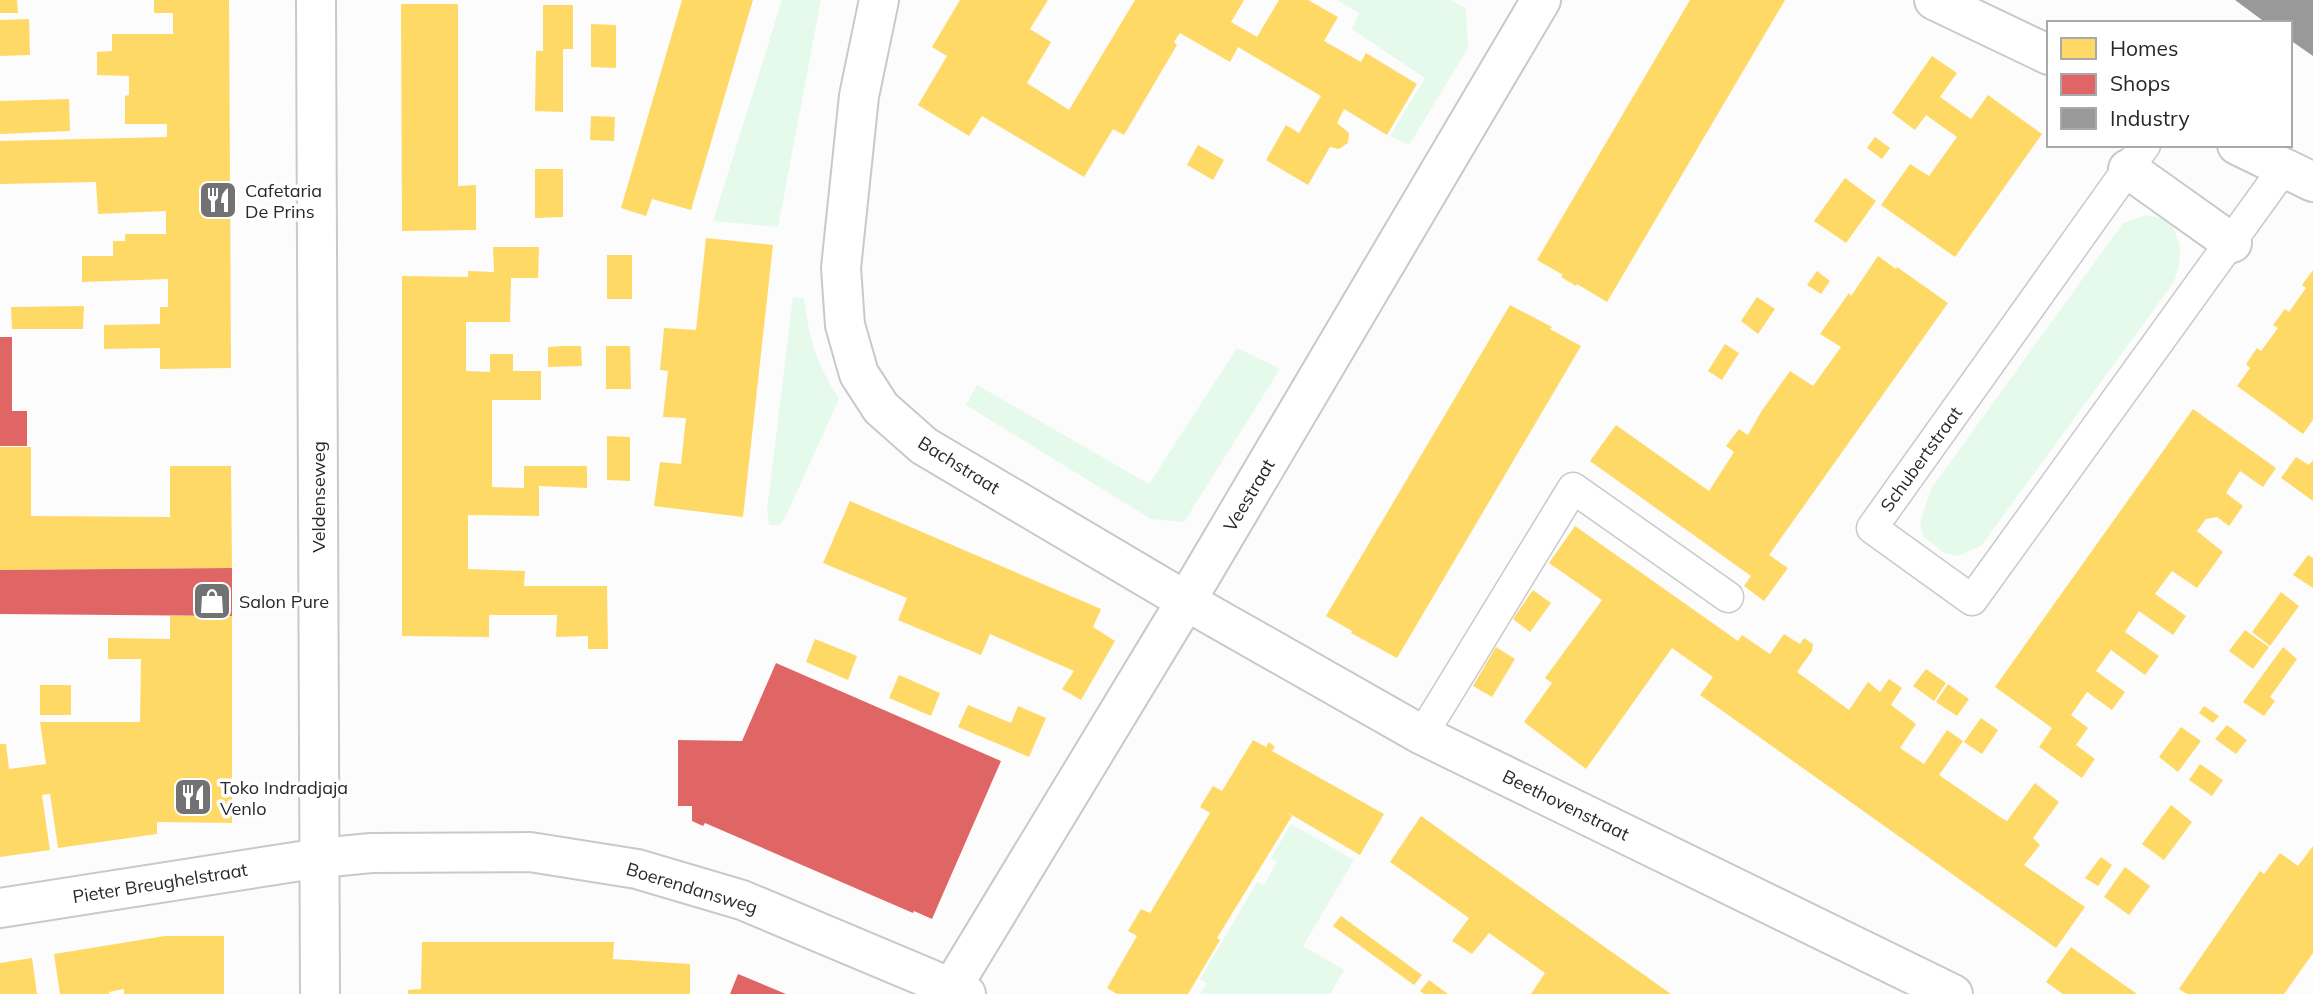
<svg xmlns="http://www.w3.org/2000/svg" width="2313" height="994" font-family="Mulish,sans-serif">
<rect width="100%" height="100%" fill="#fcfcfd"/>
<g fill="#e6faeb">
<polygon points="782,0 821,0 778,227 713,221"/>
<polygon points="1337,0 1451,0 1466,8 1468,48 1409,145 1390,136 1425,78 1352,29 1359,13"/>
<path d="M2146,215L2169,220C2183,247 2183,254 2174,282L1981,546L1958,556L1944,553L1923,536L1920,522L1931,489L2123,223Z"/>
<path d="M793,297L804,299C810,342 816,362 839,399L785,518L779,525H769L767,510Z"/>
<polygon points="1237,348 1280,369 1184,522 1151,519 966,405 977,385 1149,484"/>
<polygon points="1291,824 1354,860 1303,946 1344,970 1330,994 1200,994 1207,983 1200,979 1257,882 1264,885 1277,862 1271,858"/>
</g>
<g fill="#ffd966">
<polygon points="0,0 17,0 18,13 0,13"/>
<polygon points="154,0 229,0 231,368 160,369 160,348 104,349 104,325 160,324 160,307 168,307 168,279 82,282 82,256 113,256 113,241 125,241 125,234 166,234 166,211 98,214 96,182 0,184 0,141 167,137 167,124 125,124 125,96 129,95 129,76 97,75 97,52 112,51 112,34 173,34 173,13 154,13"/>
<polygon points="682,0 753,0 691,210 652,199 646,216 621,208"/>
<polygon points="960,0 1048,0 1030,29 1051,42 1027,83 1069,110 1135,0 1244,0 1231,22 1257,37 1279,0 1308,0 1338,17 1324,41 1361,62 1366,53 1417,84 1387,135 1344,109 1337,123 1349,133 1348,143 1339,149 1330,147 1308,185 1266,160 1286,125 1299,133 1321,96 1238,47 1230,62 1180,33 1174,42 1177,45 1124,135 1113,129 1084,177 982,116 969,136 918,105 947,56 932,47"/>
<polygon points="1690,0 1785,0 1607,302 1577,284 1576,286 1561,277 1563,275 1537,260"/>
<polygon points="401,4 458,4 458,186 476,185 476,230 402,231"/>
<polygon points="543,5 573,5 573,49 563,49 563,112 535,111 536,51 543,51"/>
<polygon points="29,19 30,55 0,56 0,20"/>
<polygon points="591,24 616,25 616,68 591,67"/>
<polygon points="1932,56 1957,73 1940,97 1971,119 1988,95 2042,134 1955,257 1881,205 1910,164 1929,176 1957,137 1926,115 1915,130 1892,113"/>
<polygon points="69,99 70,131 0,134 0,101"/>
<polygon points="591,116 615,117 614,141 590,140"/>
<polygon points="1875,137 1890,148 1882,159 1867,148"/>
<polygon points="1198,145 1224,160 1213,180 1187,165"/>
<polygon points="535,169 563,169 563,217 535,218"/>
<polygon points="1845,178 1876,201 1846,243 1814,221"/>
<polygon points="706,238 773,245 743,517 654,506 660,462 681,464 686,418 663,417 668,371 660,370 664,328 696,330"/>
<polygon points="493,247 539,247 538,278 511,278 510,322 466,322 466,371 490,372 490,354 513,354 513,371 541,371 541,400 492,400 492,487 524,488 524,466 587,466 587,488 539,486 539,516 468,515 468,569 525,571 524,586 607,586 608,649 588,649 588,636 556,637 557,615 489,615 489,637 402,636 402,276 468,277 468,271 494,272"/>
<rect x="607" y="255" width="25" height="44"/>
<polygon points="1878,256 1896,269 1897,267 1948,303 1769,555 1788,568 1764,601 1744,586 1751,576 1590,461 1616,425 1709,491 1734,452 1726,446 1739,429 1748,435 1761,412 1790,371 1813,386 1841,347 1820,334 1849,293 1851,296"/>
<polygon points="2313,270 2313,420 2303,434 2237,386 2250,368 2246,364 2257,348 2261,351 2278,328 2273,325 2285,309 2289,312 2306,288 2302,285"/>
<polygon points="1817,271 1830,281 1821,294 1807,285"/>
<polygon points="1757,297 1775,309 1758,334 1741,321"/>
<polygon points="1510,305 1552,327 1550,329 1581,346 1397,658 1351,633 1352,631 1326,616"/>
<polygon points="84,306 83,329 12,329 11,307"/>
<polygon points="1725,344 1739,353 1722,380 1708,371"/>
<polygon points="565,346 581,346 582,366 548,367 548,347"/>
<polygon points="606,346 630,346 631,389 606,389"/>
<polygon points="2193,409 2276,468 2263,487 2240,471 2226,493 2243,506 2229,526 2217,517 2206,519 2197,531 2223,552 2197,588 2172,571 2155,594 2186,616 2173,635 2139,611 2125,632 2159,656 2145,675 2111,650 2096,671 2125,692 2112,710 2087,692 2071,715 2088,728 2076,745 2095,759 2082,778 2039,747 2052,728 1995,687"/>
<polygon points="607,436 630,437 630,481 607,480"/>
<polygon points="0,447 31,447 31,516 170,517 170,466 231,466 232,568 0,570"/>
<polygon points="2296,457 2309,465 2313,460 2313,501 2281,478"/>
<polygon points="850,501 1101,609 1093,627 1115,641 1081,700 1062,689 1074,671 990,634 981,655 898,620 907,598 823,563"/>
<polygon points="1575,526 1738,641 1742,635 1770,654 1784,634 1800,644 1804,638 1813,644 1812,651 1797,672 1849,710 1868,682 1880,692 1889,679 1902,688 1891,705 1916,724 1900,748 1924,764 1947,730 1963,741 1939,775 2000,817 2007,821 2035,783 2059,802 2033,838 2040,845 2024,865 2085,907 2056,948 1700,695 1713,677 1672,648 1586,769 1524,722 1552,683 1545,678 1602,600 1549,563"/>
<polygon points="2308,555 2313,558 2313,588 2293,575"/>
<polygon points="1533,590 1551,603 1530,632 1513,619"/>
<polygon points="2281,592 2299,606 2270,646 2252,632"/>
<polygon points="170,616 232,616 232,823 157,822 157,834 58,848 50,794 42,795 50,850 0,857 0,744 6,744 9,769 46,764 40,722 140,722 141,659 108,659 108,638 170,639"/>
<polygon points="2245,630 2269,647 2253,669 2229,651"/>
<polygon points="815,639 857,656 848,680 806,662"/>
<polygon points="1496,647 1515,659 1492,697 1473,686"/>
<polygon points="2283,647 2297,659 2270,697 2275,701 2264,716 2243,702"/>
<polygon points="1926,669 1946,683 1934,701 1913,686"/>
<polygon points="899,675 940,693 931,716 889,698"/>
<polygon points="1948,684 1969,699 1957,716 1936,702"/>
<rect x="40" y="685" width="31" height="30"/>
<polygon points="968,705 1011,723 1018,706 1046,718 1029,757 958,727"/>
<polygon points="2204,706 2219,716 2213,723 2199,713"/>
<polygon points="1981,718 1998,730 1982,754 1964,742"/>
<polygon points="2227,725 2247,740 2236,754 2215,739"/>
<polygon points="2181,727 2201,741 2178,772 2159,757"/>
<polygon points="1253,740 1266,747 1269,742 1275,747 1272,751 1384,814 1360,855 1285,811 1292,816 1217,938 1220,940 1188,994 1117,994 1107,988 1137,936 1128,931 1141,909 1150,913 1210,813 1200,807 1213,786 1222,791"/>
<polygon points="2200,764 2223,780 2212,796 2189,780"/>
<polygon points="2171,805 2192,822 2164,860 2142,844"/>
<polygon points="1421,816 1540,901 1671,994 1531,994 1545,973 1489,933 1472,954 1452,941 1469,918 1390,862"/>
<polygon points="2313,846 2313,953 2284,994 2187,994 2179,989 2260,871 2264,874 2280,853 2298,866"/>
<polygon points="2101,857 2112,865 2098,886 2085,878"/>
<polygon points="2125,867 2150,886 2129,915 2104,897"/>
<polygon points="1341,916 1422,975 1414,985 1333,926"/>
<polygon points="165,936 224,936 224,994 124,994 124,989 109,992 109,994 60,994 54,954"/>
<polygon points="422,942 614,942 613,959 690,964 690,994 408,994 408,990 421,989"/>
<polygon points="2071,947 2120,982 2137,994 2063,994 2046,982"/>
<polygon points="32,958 37,994 0,994 0,963"/>
<polygon points="1429,980 1448,994 1424,994 1420,991"/>
</g>
<g fill="#e06666">
<polygon points="0,337 12,337 12,411 27,411 27,446 0,446"/>
<polygon points="232,568 232,616 0,614 0,570"/>
<polygon points="776,663 1001,761 932,919 914,911 913,913 705,823 703,826 692,821 692,806 678,806 678,740 742,741"/>
<polygon points="738,974 786,994 730,994"/>
</g>
<polygon fill="#999" points="2235,0 2313,0 2313,56 2290,40 2290,23 2266,23"/>
<g fill="none" stroke-linecap="round" stroke-linejoin="round">
<defs>
<g id="service">
<polyline points="2145,145 1872,528 1972,600 2284,168"/>
<polyline points="1422,735 1573,488 1728,597"/>
</g>
<g id="minor">
<polyline points="879,0 859,96 841,268 845,325 859,374 881,408 924,446 1186,601 1422,735 1953,994"/>
<polyline points="1934,0 2049,55"/>
<polyline points="2237,145 2313,182"/>
<polyline points="2128,169 2232,243"/>
<polyline points="0,908 320,858 371,853 530,852 637,869 742,900 966,994"/>
<polyline points="952,987 1186,601 1541,0"/>
</g>
<polyline id="tertiary" points="316,0 320,994"/>
</defs>
<use href="#service" stroke="#c9c9cc" stroke-width="33"/>
<use href="#minor" stroke="#c9c9cc" stroke-width="42"/>
<use href="#tertiary" stroke="#c9c9cc" stroke-width="42"/>
<use href="#service" stroke="#fff" stroke-width="30"/>
<use href="#minor" stroke="#fff" stroke-width="38"/>
<use href="#tertiary" stroke="#fff" stroke-width="38"/>
</g>
<defs>
<symbol id="restaurant-square" viewBox="-11 -11 22 22"><rect x="-9" y="-9" width="18" height="18" rx="4" fill="#727275" stroke="#fff"/><path d="M-5-6h1v4h1v-4h1v4h1v-4h1v5L-1.5 .5V6h-2V.5L-5-1ZM5-6V6H3V1.5H1.5Q1.5-4 5-6Z" fill="#fff"/></symbol>
<symbol id="shop-square" viewBox="-11 -11 22 22"><rect x="-9" y="-9" width="18" height="18" rx="4" fill="#727275" stroke="#fff"/><path d="M-5-2.5h2.3a2.7 3.5 0 0 1 5.4 0H5L5.5 6h-11ZM-1.5-2.5h3a1.5 2.3 0 0 0-3 0Z" fill="#fff"/></symbol>
</defs>
<g fill-rule="evenodd">
<use href="#restaurant-square" x="196" y="178" width="44" height="44"/>
<use href="#shop-square" x="190" y="579" width="44" height="44"/>
<use href="#restaurant-square" x="171" y="775" width="44" height="44"/>
</g>
<g text-anchor="middle" dominant-baseline="central" stroke-width="7" stroke-linejoin="round" paint-order="stroke">
<g font-size="18" fill="#27282c" stroke="#fff" text-anchor="start">
<text x="245" y="190">Cafetaria<tspan x="245" dy="21">De Prins</tspan></text>
<text x="239" y="601">Salon Pure</text>
<text x="220" y="787">Toko Indradjaja<tspan x="220" dy="21">Venlo</tspan></text>
</g>
<g font-size="18" fill="#27282c" stroke="#fff">
<text transform="translate(1921 459) rotate(-54)">Schubertstraat</text>
<text transform="translate(959 465) rotate(32)">Bachstraat</text>
<text transform="translate(1249 495) rotate(-59)">Veestraat</text>
<text transform="translate(318 497) rotate(-90)">Veldenseweg</text>
<text transform="translate(1566 805) rotate(26)">Beethovenstraat</text>
<text transform="translate(160 883) rotate(-9)">Pieter Breughelstraat</text>
<text transform="translate(692 888) rotate(17)">Boerendansweg</text>
</g>
</g>
<rect x="2047" y="21" width="245" height="126" fill="#ffffff" stroke="#a9a9ab" stroke-width="2"/>
<rect x="2061" y="38" width="35" height="21" fill="#ffd966" stroke="#a9a9ab" stroke-width="2"/>
<text x="2110" y="56" font-size="21" fill="#27282c">Homes</text>
<rect x="2061" y="74" width="35" height="21" fill="#e06666" stroke="#a9a9ab" stroke-width="2"/>
<text x="2110" y="91" font-size="21" fill="#27282c">Shops</text>
<rect x="2061" y="108" width="35" height="21" fill="#999999" stroke="#a9a9ab" stroke-width="2"/>
<text x="2110" y="126" font-size="21" fill="#27282c">Industry</text>
</svg>
